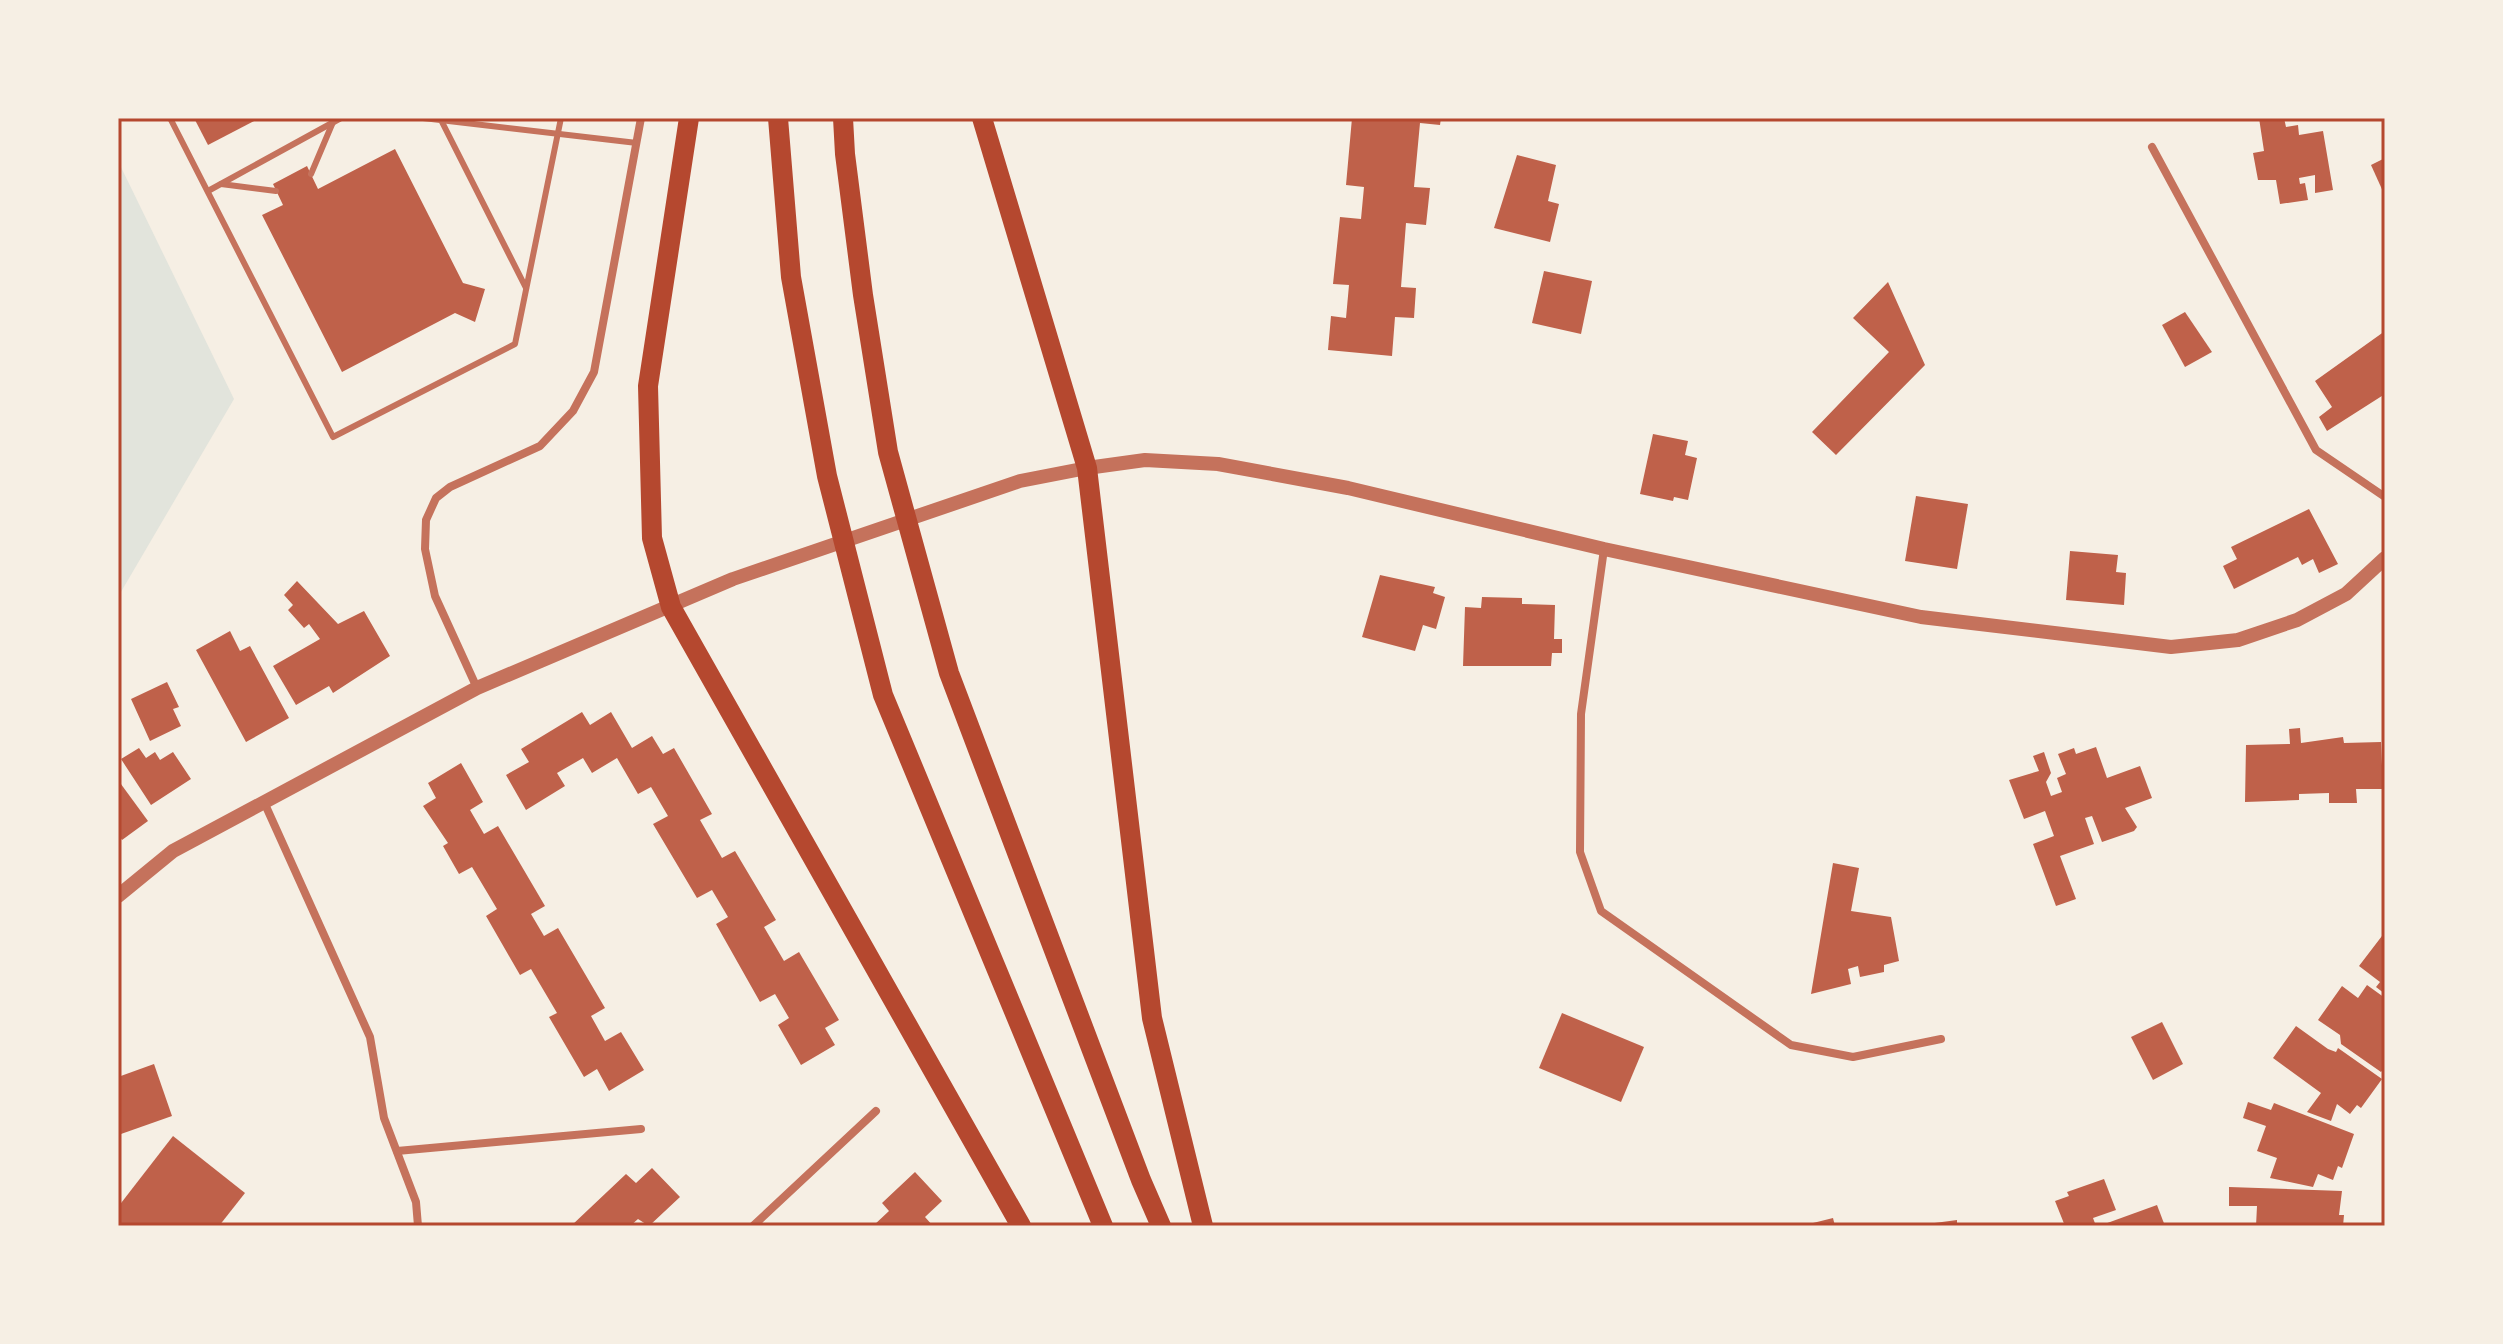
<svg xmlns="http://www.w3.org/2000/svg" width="2503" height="1344" font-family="'Alegreya Sans',sans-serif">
<rect width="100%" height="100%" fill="#f6efe4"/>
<polygon fill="#e2e4dc" points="118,161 234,399 118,597"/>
<g fill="#bf614a">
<polygon points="194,118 260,118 208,145"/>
<polygon points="1352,118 1441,118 1440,125 1420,123 1414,187 1430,188 1426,225 1406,223 1401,287 1416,288 1414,318 1395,317 1392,356 1328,350 1331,316 1346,318 1349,285 1333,284 1340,217 1361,219 1364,187 1346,185"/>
<polygon points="2259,118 2284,118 2286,127 2298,125 2299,135 2323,131 2333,190 2315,193 2315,175 2299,178 2300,184 2305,183 2308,200 2280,204 2276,180 2258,180 2253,153 2264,151"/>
<polygon points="395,149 463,283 485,289 475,322 455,313 342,372 262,215 283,205 273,184 307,166 318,189"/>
<polygon points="1517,155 1556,165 1548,201 1559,204 1550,242 1494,228"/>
<polygon points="2385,158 2385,196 2371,165"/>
<polygon points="1544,271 1592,281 1581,334 1532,323"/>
<polygon points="1888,282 1925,365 1836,455 1812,432 1889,352 1853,318"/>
<polygon points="2185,312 2212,352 2185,367 2162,325"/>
<polygon points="2385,331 2385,394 2327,431 2319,417 2332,407 2315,381"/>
<polygon points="1653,434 1688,441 1685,455 1697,458 1688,500 1674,497 1673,501 1640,494"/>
<polygon points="1916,496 1968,504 1957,569 1905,561"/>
<polygon points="2309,509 2338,564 2319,573 2313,559 2302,565 2298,557 2234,589 2223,566 2237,559 2231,547"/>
<polygon points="2070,551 2118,555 2116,572 2126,573 2124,605 2066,600"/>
<polygon points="1380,575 1435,587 1433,593 1445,597 1436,629 1423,625 1415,651 1362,637"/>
<polygon points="297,581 338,624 364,611 390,656 333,693 329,686 296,705 273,666 320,639 309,624 304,628 288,610 293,605 284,595"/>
<polygon points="1482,597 1522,598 1522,604 1555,605 1554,639 1562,639 1562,653 1552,653 1551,666 1463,666 1465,607 1481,608"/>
<polygon points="230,631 240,651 250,646 289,718 246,742 196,650"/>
<polygon points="167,682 179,707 173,709 181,726 150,741 131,699"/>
<polygon points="582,712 590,725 611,712 632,748 652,736 663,754 674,748 712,814 700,820 722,858 735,851 776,920 764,927 784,961 799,952 839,1020 825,1028 835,1045 801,1065 778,1025 789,1018 775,994 760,1002 716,924 728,917 712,890 697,898 653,824 668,816 651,787 638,794 617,758 592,773 583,758 557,773 565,786 526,810 506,775 529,762 521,749"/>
<polygon points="2300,728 2301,743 2343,737 2344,743 2381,742 2383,789 2356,789 2357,803 2329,803 2329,793 2299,794 2299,800 2245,802 2246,745 2290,744 2289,729"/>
<polygon points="2096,747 2107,778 2140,766 2152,798 2125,808 2137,827 2134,831 2102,842 2092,816 2085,818 2094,844 2060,856 2076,899 2056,906 2033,844 2054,836 2045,811 2024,819 2009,780 2039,771 2033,756 2044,752 2051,773 2046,782 2051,796 2062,792 2057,778 2066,774 2058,754 2074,748 2076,754"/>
<polygon points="139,748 146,758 155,752 160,760 173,752 191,779 151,805 121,759"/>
<polygon points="461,763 483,802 470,810 484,834 498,826 545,906 531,914 544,936 558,928 605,1008 591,1016 605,1041 621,1032 644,1070 609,1091 597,1069 584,1077 549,1017 557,1013 531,969 520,975 486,916 497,909 472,867 459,874 443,846 448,843 423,806 436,798 428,783"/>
<polygon points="118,780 148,821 122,840 118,834"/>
<polygon points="1833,863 1859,868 1851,911 1891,917 1899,961 1884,965 1884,972 1860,977 1858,966 1848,969 1851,984 1811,994"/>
<polygon points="2385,932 2385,994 2376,987 2380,982 2359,966"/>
<polygon points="2367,985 2385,998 2385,1067 2381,1072 2341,1044 2340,1035 2318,1020 2342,986 2358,998"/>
<polygon points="1562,1013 1644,1047 1621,1102 1539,1068"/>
<polygon points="2162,1022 2183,1064 2153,1080 2131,1037"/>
<polygon points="2296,1026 2328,1049 2336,1052 2338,1048 2382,1079 2361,1108 2357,1105 2350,1114 2337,1104 2331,1121 2307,1112 2321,1093 2273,1058"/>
<polygon points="154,1064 172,1116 121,1134 118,1077"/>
<polygon points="2248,1102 2271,1110 2274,1103 2354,1134 2342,1168 2338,1166 2333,1180 2318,1174 2313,1187 2270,1178 2277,1158 2257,1151 2266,1126 2243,1118"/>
<polygon points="173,1136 245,1193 219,1226 118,1226 118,1207"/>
<polygon points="652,1168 680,1197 649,1226 638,1219 630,1226 571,1226 626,1174 636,1183"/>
<polygon points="915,1172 942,1201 925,1217 933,1226 873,1226 889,1211 882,1203"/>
<polygon points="2104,1179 2116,1210 2093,1218 2096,1226 2065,1226 2055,1201 2069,1196 2067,1192"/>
<polygon points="2229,1187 2342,1191 2339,1215 2344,1215 2343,1226 2256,1226 2257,1206 2229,1206"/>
<polygon points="2157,1205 2165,1226 2099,1226"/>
<polygon points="1833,1218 1835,1226 1805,1226 1805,1225"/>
<polygon points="1957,1220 1957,1226 1928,1226 1927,1224"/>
</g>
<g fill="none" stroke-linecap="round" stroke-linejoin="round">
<g stroke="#c5725c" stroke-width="6">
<polyline points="170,118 333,437 515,344 561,118"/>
<polyline points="423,118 637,143"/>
<polyline points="441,120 526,288"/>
<polyline points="311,174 333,122"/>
<polyline points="221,184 276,191"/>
<polyline points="208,191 341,118"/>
</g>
<g stroke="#c5725c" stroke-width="8">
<polyline points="2152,147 2316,450 2385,497"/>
<polyline points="1604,549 1581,714 1580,852 1601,911 1791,1045 1853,1057 1941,1039"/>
<polyline points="477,688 435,596 425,549 426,520 436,498 450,487 540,446 573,411 594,372 641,118"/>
<polyline points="264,802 370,1037 384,1118 416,1202 418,1226"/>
<polyline points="397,1151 641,1129"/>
<polyline points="753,1226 876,1111"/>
</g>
<polyline stroke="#c5725c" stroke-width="14" points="118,896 173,851 477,688 733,579 1020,481 1087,468 1145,460 1218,464 1348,488 1604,549 1921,617 2171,647 2238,640 2297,620 2346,594 2385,558"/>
<g stroke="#b5482f" stroke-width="20">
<polyline points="689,118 648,386 652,538 671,607 1021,1226"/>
<polyline points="778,118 791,277 827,476 883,695 1103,1226"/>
<polyline points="843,118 845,154 863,295 888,452 949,673 1141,1180 1161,1226"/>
<polyline points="982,118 1087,468 1152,1018 1203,1226"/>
</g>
</g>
<rect width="2503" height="1344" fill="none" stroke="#f6efe4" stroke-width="240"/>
<rect x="120" y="120" width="2263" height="1104" fill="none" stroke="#b5482f" stroke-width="3"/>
</svg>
